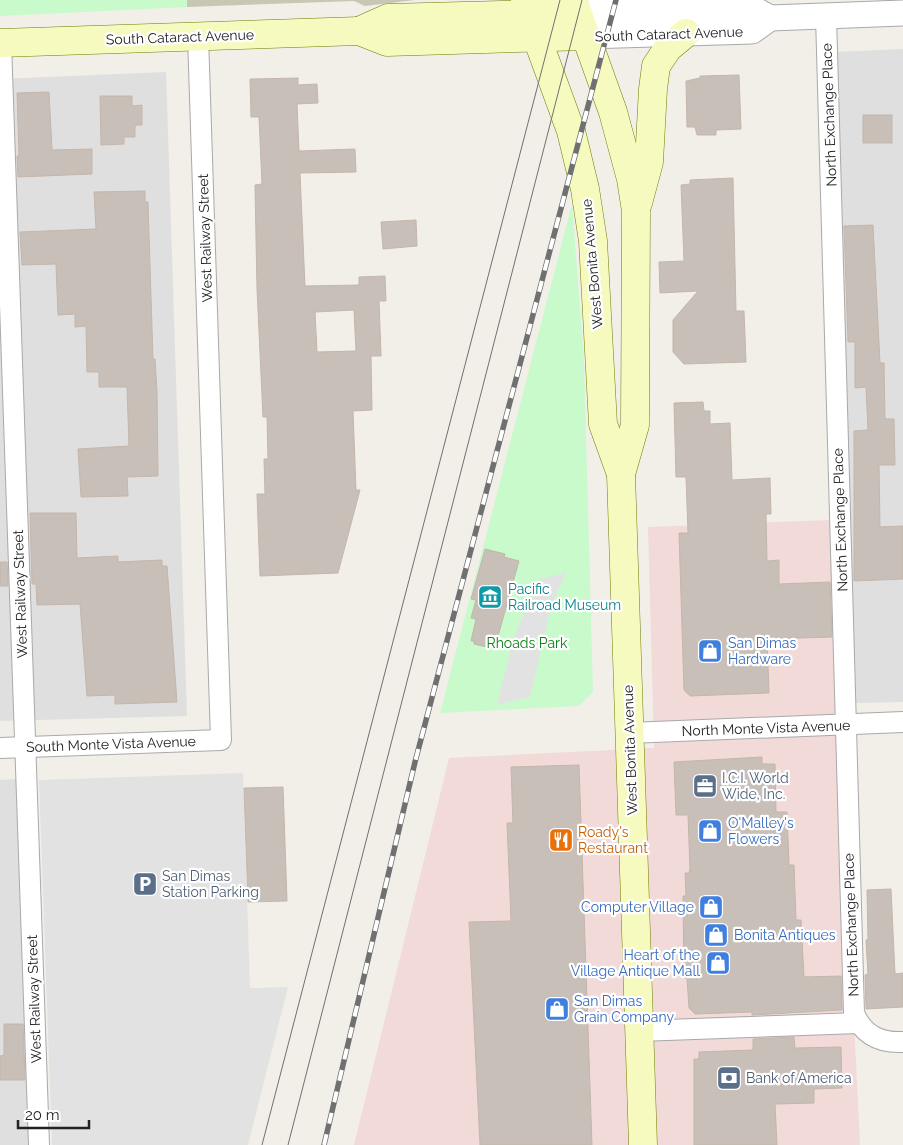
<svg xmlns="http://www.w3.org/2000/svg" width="903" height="1145" font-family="Raleway,sans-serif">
<rect width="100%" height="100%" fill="#f2efe9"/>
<g fill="#e0dfdf">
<polygon points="903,49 903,702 856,703 849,585 835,52"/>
<polygon points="166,72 187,716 0,721 0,79"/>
<polygon points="16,779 29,1145 0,1145 0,780"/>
</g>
<polygon fill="#f2dad9" points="830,520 860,1145 354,1145 449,758 654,748 648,527"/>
<polygon fill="#c7c7b4" points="187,0 415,0 365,6 354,1 187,7"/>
<g fill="#c8facc">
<polygon points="0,0 187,0 187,7 0,16"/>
<polygon points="572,204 584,360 593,692 579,706 440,713"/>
</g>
<g fill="#e2e2e2">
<polygon points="566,573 552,603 530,697 497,705 513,640 533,591 539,579"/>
<polygon points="243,773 250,988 288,987 248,1145 52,1145 39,780"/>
</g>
<g fill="#c7bfb8" stroke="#c4b6ab" fill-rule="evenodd">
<polygon points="739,75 741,129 716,130 716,135 697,135 695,127 687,127 686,81 700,78 700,76"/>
<path d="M298,78V85L317,84L318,103L297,104L299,151L355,149L356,172L300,173L305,286L359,285V277L385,276L386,301H379L381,356H371L372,410L353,411L356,490H360L338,573L260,576L257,494H265L264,459H268L267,417H263L257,289L255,185L262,184L259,117H251L250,79ZM354,310L356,351L317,352L315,312Z"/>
<polygon points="49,92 52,150 92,149 92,174 18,177 17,156 19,156 17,93"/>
<polygon points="100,96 132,96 132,106 142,105 142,125 135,125 135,137 124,137 124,144 101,145"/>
<rect x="863" y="115" width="29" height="28"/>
<polygon points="733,178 736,311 744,311 746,362 684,364 673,352 673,320 698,291 660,293 659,262 684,261 681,185 690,184 690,180"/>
<polygon points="145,191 145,202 148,202 153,359 155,359 157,392 158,476 127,477 128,496 81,497 78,449 129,446 127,387 99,387 99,372 87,372 86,326 75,327 75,314 58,315 56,264 22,265 20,232 96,229 94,192"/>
<polygon points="416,220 417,246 383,249 381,222"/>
<polygon points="873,225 880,363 884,363 885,419 894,419 895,465 879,465 880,527 903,526 903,579 854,581 854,431 868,430 866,387 855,388 855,342 848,342 844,226"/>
<polygon points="703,402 704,411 710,411 710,424 730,423 732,480 770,478 771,514 766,514 767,561 779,560 779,584 830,582 832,637 767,639 769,693 690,696 684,690 679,533 688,533 686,477 676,477 674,403"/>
<polygon points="30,513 76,513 77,558 118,556 118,562 162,560 162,566 167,566 177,702 115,704 115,695 87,696 80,604 37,605 36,584 32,584"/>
<polygon points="485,549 505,554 504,557 519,561 495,647 492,646 491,648 474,644 474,641 471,641 476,619 471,618 476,600 471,599"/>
<polygon points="0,562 7,562 8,586 0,586"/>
<polygon points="762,757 762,764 775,764 776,812 787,812 789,865 794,865 796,920 801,920 804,977 841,976 842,1010 752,1015 752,1012 695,1014 689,1008 687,978 684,978 683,896 686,896 685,873 689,873 690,869 688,815 676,815 674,762"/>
<polygon points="579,765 592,1145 480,1145 469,922 511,921 507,823 513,823 511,767"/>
<polygon points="283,787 287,901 248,902 244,788"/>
<polygon points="891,889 895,974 903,973 903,1007 866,1009 865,975 868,974 866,940 868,940 867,890"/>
<polygon points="4,1024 23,1024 25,1080 0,1080 0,1056 4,1055"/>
<polygon points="794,1037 795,1048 841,1047 842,1088 814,1089 814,1103 775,1104 777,1145 694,1145 694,1059 699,1059 699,1052 753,1050 753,1039"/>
</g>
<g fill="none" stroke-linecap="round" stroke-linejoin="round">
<defs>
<g id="minor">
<path d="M826,16L854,1013C863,1035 880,1043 903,1042"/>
<polyline points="1,43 39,1145"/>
<polyline points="629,733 903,722"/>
<polyline points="0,748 221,740 198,36"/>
<polyline points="639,1031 858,1023"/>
</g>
<g id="tertiary">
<polyline points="577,13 750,7 770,18"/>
<polyline points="770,18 903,13"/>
<polyline points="586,36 752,31 770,18"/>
</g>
<g id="secondary">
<polyline points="525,0 537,38 571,131 585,189 593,241 603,424 621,474"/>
<polyline points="573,0 613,112 631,179 636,211 635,425 621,474 643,1145"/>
<polyline points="359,31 388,18 577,13"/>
<polyline points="0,43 359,31 387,42 586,36"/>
<polyline points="638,203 649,162 653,89 656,66 668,48 686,33"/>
</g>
</defs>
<use href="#minor" stroke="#a9a9a9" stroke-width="22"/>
<use href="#tertiary" stroke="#a9a9a9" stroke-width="27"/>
<use href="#secondary" stroke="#707d05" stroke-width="29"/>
<use href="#minor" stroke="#fff" stroke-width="20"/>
<use href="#tertiary" stroke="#fff" stroke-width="25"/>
<use href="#secondary" stroke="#f7fabf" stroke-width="28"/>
<g stroke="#707070" stroke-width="1">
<polyline points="262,1145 560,0"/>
<polyline points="288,1145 582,0"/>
</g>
<defs>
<polyline id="rail" points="324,1145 415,762 616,0"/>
</defs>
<use href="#rail" stroke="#707070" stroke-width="5.5"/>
<use href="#rail" stroke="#fff" stroke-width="4" stroke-dasharray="11" stroke-linecap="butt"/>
</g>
<defs>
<symbol id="museum-square" viewBox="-11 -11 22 22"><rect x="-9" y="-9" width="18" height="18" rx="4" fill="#0f9aa8" stroke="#fff"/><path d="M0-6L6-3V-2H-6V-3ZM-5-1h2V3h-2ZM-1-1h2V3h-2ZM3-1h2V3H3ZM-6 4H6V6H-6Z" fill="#fff"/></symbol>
<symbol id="shop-square" viewBox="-11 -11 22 22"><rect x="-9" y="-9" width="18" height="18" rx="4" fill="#3f7fe0" stroke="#fff"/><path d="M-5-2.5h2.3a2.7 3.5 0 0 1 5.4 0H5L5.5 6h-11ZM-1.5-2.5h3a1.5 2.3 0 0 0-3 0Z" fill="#fff"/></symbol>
<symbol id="office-square" viewBox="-11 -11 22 22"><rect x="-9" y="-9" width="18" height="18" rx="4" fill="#5c6f8a" stroke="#fff"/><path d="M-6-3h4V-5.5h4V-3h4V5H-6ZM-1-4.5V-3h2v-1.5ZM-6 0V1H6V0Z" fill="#fff"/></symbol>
<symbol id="restaurant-square" viewBox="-11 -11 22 22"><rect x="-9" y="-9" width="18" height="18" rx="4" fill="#e8710a" stroke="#fff"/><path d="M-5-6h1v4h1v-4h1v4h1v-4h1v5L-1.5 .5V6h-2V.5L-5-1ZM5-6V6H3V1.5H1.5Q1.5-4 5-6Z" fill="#fff"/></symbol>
<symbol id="parking-square" viewBox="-11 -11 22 22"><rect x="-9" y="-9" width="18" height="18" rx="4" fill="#5c6f8a" stroke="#fff"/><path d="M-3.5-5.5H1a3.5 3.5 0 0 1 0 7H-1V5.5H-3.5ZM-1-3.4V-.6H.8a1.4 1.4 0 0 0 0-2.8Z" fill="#fff"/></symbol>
<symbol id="bank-square" viewBox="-11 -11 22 22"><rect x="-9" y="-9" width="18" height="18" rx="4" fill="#5c6f8a" stroke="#fff"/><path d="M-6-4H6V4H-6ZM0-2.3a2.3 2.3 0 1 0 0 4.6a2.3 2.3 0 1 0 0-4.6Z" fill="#fff"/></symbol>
</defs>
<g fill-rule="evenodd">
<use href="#museum-square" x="476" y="583" width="28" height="28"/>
<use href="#shop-square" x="696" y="637" width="28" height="28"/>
<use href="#office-square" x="691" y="772" width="28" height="28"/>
<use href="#shop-square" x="696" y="817" width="28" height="28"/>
<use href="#restaurant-square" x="547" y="826" width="28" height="28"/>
<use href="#parking-square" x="131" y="870" width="28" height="28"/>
<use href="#shop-square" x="697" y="893" width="28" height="28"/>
<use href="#shop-square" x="702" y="921" width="28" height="28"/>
<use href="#shop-square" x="704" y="949" width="28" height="28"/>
<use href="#shop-square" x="543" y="995" width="28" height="28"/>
<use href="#bank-square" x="715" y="1064" width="28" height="28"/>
</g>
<g text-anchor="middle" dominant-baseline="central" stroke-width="4.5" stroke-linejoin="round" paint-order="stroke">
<g font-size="14" fill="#222" stroke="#fff">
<text transform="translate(669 34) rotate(-2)">South Cataract Avenue</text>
<text transform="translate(180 37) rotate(-2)">South Cataract Avenue</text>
<text transform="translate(829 115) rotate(-92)">North Exchange Place</text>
<text transform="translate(205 238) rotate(-92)">West Railway Street</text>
<text transform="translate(592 264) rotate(-95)">West Bonita Avenue</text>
<text transform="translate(840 520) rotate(-92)">North Exchange Place</text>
<text transform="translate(20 594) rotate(-92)">West Railway Street</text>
<text transform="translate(766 728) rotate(-2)">North Monte Vista Avenue</text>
<text transform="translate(111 744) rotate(-2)">South Monte Vista Avenue</text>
<text transform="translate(630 750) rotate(-92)">West Bonita Avenue</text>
<text transform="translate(851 925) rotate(-92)">North Exchange Place</text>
<text transform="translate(34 999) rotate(-92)">West Railway Street</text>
</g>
<g font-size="14" fill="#0d838f" stroke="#fff" text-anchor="start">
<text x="508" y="589">Pacific<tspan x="508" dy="16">Railroad Museum</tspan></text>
</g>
<g font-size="14" fill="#0c8416" stroke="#fff">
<text x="527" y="643">Rhoads Park</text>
</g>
<g font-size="14" fill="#366cbe" stroke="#fff" text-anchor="start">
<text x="728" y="643">San Dimas<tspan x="728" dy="16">Hardware</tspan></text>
<text x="728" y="823">O'Malley's<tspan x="728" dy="16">Flowers</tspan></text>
<text x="694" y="907" text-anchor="end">Computer Village</text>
<text x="734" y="935">Bonita Antiques</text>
<text x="700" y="955" text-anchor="end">Heart of the<tspan x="700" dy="16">Village Antique Mall</tspan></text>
<text x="574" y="1001">San Dimas<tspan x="574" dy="16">Grain Company</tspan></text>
</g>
<g font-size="14" fill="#4e5e75" stroke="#fff" text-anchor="start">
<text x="722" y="778">I.C.I. World<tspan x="722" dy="16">Wide, Inc.</tspan></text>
<text x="162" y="876">San Dimas<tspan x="162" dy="16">Station Parking</tspan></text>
<text x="746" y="1078">Bank of America</text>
</g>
<g font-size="14" fill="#c56008" stroke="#fff" text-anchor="start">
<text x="578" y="832">Roady's<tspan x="578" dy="16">Restaurant</tspan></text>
</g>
</g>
<path d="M18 1120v8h71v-8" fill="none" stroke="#222222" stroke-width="2.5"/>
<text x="25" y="1120" font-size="15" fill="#222222" stroke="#ffffff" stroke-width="4" paint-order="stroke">20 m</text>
</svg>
